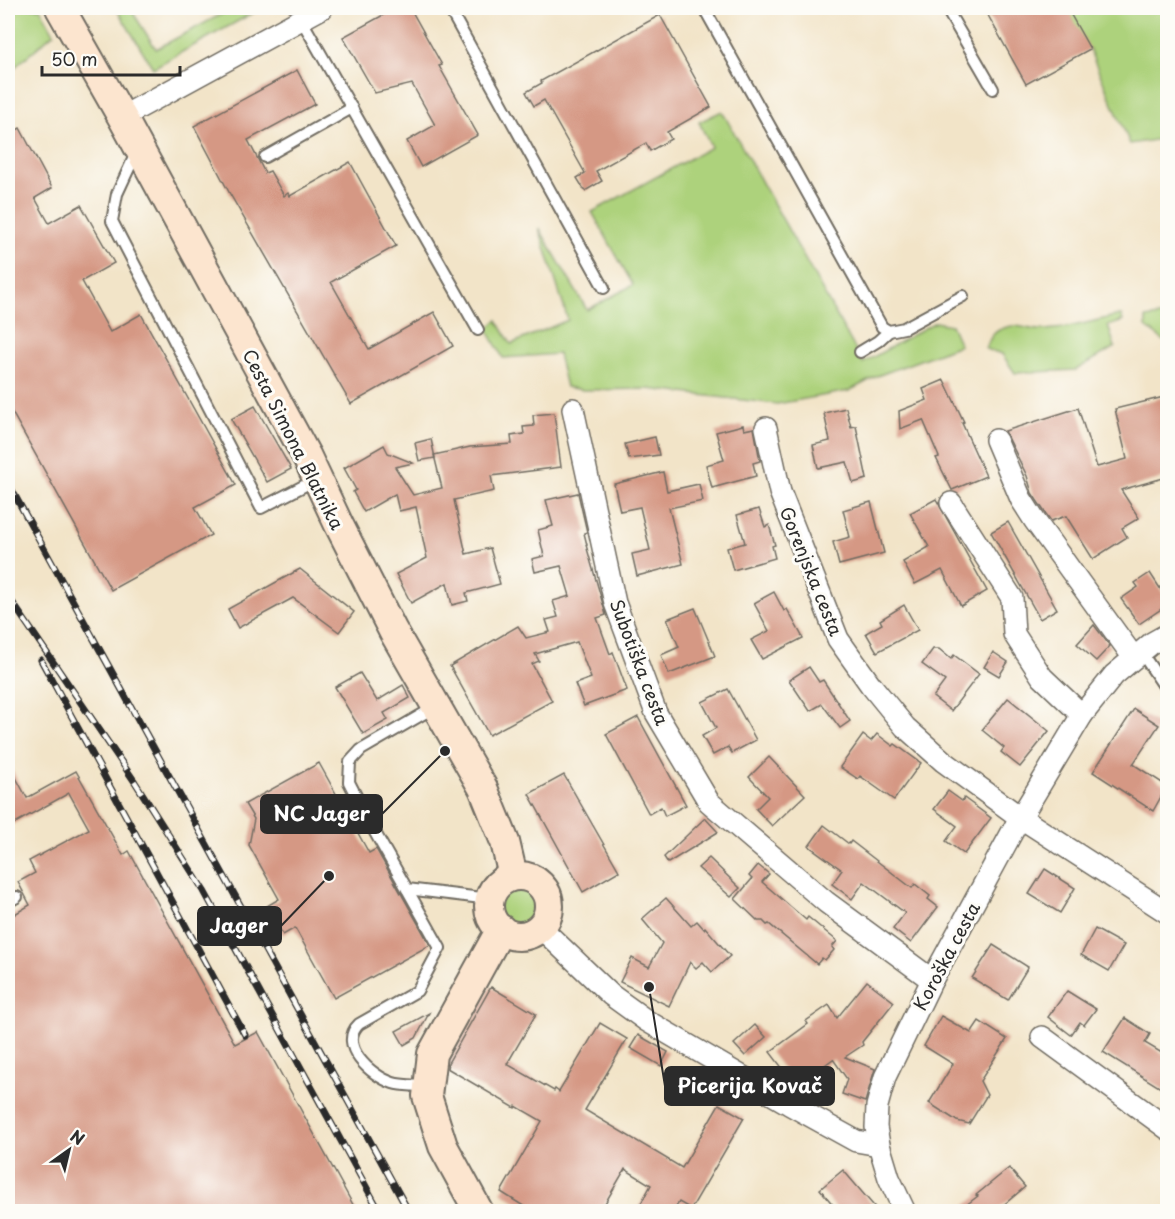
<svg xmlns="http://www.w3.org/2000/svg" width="1175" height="1219" font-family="'Playpen Sans',sans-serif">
<rect width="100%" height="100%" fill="#fdfcf7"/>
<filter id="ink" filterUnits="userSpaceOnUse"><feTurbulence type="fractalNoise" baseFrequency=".0167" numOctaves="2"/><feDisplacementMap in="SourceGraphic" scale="12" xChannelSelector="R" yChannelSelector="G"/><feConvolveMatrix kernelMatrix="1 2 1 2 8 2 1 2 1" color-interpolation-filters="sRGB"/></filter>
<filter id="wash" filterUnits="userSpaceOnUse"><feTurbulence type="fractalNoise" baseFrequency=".008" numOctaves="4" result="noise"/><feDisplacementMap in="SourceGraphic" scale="24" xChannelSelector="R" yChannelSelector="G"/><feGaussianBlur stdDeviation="1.35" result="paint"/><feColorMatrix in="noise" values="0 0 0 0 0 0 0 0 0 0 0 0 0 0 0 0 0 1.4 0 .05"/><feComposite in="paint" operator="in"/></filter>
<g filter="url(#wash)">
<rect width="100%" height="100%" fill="#f2e4c8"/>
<g fill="#add27b" stroke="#6c7e53" stroke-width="1.5">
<polygon points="8,8 40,8 54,33 8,73"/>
<polygon points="116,8 130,8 156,49 233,8 262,8 153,68"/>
<polygon points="1066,8 1167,8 1168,126 1157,132 1161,139 1130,144 1090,51"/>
<polygon points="722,111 863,363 935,322 951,325 960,345 877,376 849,391 777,404 648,389 583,390 566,387 558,354 503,358 487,329 497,320 511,344 568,320 539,228 587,310 633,285 592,212 711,147 699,122"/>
<path d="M1121,315L1123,321L1108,326L1115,347L1076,370L1015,373L1002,354L986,349C989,341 991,334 999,330C1019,321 1023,330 1039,330C1067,330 1094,320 1121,315Z"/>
<polygon points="1167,315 1168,315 1167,343 1146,327 1146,318"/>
<circle cx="519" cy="905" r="22"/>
</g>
<g id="blocks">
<g fill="#d59884">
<polygon points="396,8 410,8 442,65 439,66 478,135 421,167 407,141 435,125 412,84 375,93 343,37"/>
<polygon points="984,8 1067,8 1090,49 1026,84"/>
<polygon points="660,15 711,107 667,132 671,139 650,151 646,143 596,171 602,181 585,191 577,178 585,173 544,100 534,106 526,92 542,83 541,81"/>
<polygon points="297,70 315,104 248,140 265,173 270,171 284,196 288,193 290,196 350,162 396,246 331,282 354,323 369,349 434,312 453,346 351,404 230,194 194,126"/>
<polygon points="20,128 52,188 35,198 49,223 81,205 114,263 82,281 110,332 141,314 236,485 195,507 211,535 111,590 8,405 8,135"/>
<polygon points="944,380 964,422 962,423 986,476 952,490 936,458 939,457 923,420 900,429 899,411 927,400 923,389"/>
<polygon points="1164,397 1167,413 1167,477 1121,490 1139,518 1122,528 1127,537 1093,559 1066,516 1051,521 1046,514 1032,493 1027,476 1005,431 1078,408 1097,467 1127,459 1115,409"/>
<polygon points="255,406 291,469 267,482 231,419"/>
<polygon points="846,408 851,427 856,426 867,479 853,483 847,462 818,468 813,445 830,441 824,413"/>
<polygon points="554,413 561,467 491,476 494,491 454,500 466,554 490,548 500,584 466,593 468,601 452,605 447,583 411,603 396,574 427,558 416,507 399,511 395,494 364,512 353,492 356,490 344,468 384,445 388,453 413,463 395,467 413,495 442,488 434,455 470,447 512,444 511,436 524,434 523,427 534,426 533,415"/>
<polygon points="743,425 744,430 754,428 760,461 753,463 756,476 712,488 706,465 724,460 716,432"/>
<polygon points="655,437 659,455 629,459 625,444"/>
<polygon points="431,439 435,458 419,461 415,443"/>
<polygon points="663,472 667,491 699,484 703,501 669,508 683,564 637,576 632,554 650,550 640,507 620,511 614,484"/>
<polygon points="578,493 587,532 584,533 587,545 586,545 606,615 597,618 610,654 613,652 627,690 584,706 575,684 591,678 577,642 535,654 539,661 532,664 552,701 489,735 450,666 518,626 526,638 550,632 546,620 558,617 553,601 570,596 561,566 535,572 532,559 544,556 538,530 553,526 546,500"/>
<polygon points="936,499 987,591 961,606 942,570 915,584 903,562 929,547 910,513"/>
<polygon points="871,502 884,553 839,565 833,542 850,537 843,510"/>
<polygon points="759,509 765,527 769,525 775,545 772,546 775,558 733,570 727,548 745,543 737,515"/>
<polygon points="1008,522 1057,609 1040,619 991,532"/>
<polygon points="300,569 354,612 339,632 293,598 238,628 228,609"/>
<polygon points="1150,573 1167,599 1167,605 1139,624 1121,599 1138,587 1135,583"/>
<polygon points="774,592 784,611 787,609 803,638 762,659 751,640 769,631 754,603"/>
<polygon points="904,605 918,630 877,652 866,633 882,624 880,620"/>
<polygon points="695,608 715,656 669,674 661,655 679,647 667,619"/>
<polygon points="1094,625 1110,646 1096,661 1077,644"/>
<polygon points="933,649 939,649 951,659 954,655 979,674 951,711 933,697 945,681 922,664"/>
<polygon points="993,652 1008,662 999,676 984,667"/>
<polygon points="809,667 819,682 823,680 850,721 840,728 822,704 810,711 789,680"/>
<polygon points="360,673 377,701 403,685 410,698 384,713 388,720 363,734 335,687"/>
<polygon points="728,689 756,740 732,753 728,747 713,755 702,736 716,728 702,702"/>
<polygon points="1008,698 1049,731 1020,767 1001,752 1004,748 982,730"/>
<polygon points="1134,709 1159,725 1133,764 1167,786 1153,811 1093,772"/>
<polygon points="638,717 686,805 665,816 661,807 649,814 606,734"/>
<polygon points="877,734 893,746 895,744 921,763 894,800 860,776 858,779 840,767 863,735 871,741"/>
<polygon points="769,757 805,795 772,826 756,809 768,797 749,777"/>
<polygon points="8,763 27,798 76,771 123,855 129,851 235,1044 258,1032 357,1212 8,1212 8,918 30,905 18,882 35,873 29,861 89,829 69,793 8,827"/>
<polygon points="319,763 369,853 376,849 430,945 334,998 295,928 283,935 267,906 279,899 249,845 254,819 245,804"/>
<polygon points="564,775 619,871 583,892 529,794"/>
<polygon points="948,791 962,801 964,798 991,818 964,854 946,841 957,826 934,809"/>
<polygon points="705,818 718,832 668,863 664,857"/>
<polygon points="824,825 849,844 851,841 912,888 915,884 930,896 928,899 938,907 911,943 893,929 905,913 864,882 852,899 832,884 842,870 809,846"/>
<polygon points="709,858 740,888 731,897 698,868"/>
<polygon points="758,865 769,874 762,882 806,920 808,917 837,941 832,947 834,950 825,960 822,958 817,964 769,924 767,925 763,921 758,921 735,899 752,879 749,876"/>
<polygon points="1045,869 1075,888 1060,913 1029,894"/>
<polygon points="666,898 691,926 697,921 704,929 705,927 730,956 712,972 703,962 696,968 690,962 669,1006 620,982 632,958 649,967 662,943 642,919"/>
<polygon points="1095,929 1124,945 1109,971 1081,955"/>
<polygon points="993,945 1028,967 1008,1000 972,978"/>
<polygon points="867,981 894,1002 862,1042 863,1045 845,1057 875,1069 865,1102 842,1094 847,1079 833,1059 796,1086 770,1052 808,1024 806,1021 829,1005 837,1018"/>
<polygon points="491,987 536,1014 507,1064 554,1091 555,1089 559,1092 600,1023 627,1039 585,1110 682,1168 719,1104 744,1118 691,1209 679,1202 673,1212 636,1212 651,1185 625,1169 600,1212 533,1212 501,1192 542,1121 516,1106 515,1108 447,1068 448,1063"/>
<polygon points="1067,991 1096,1009 1084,1025 1080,1022 1071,1035 1048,1017"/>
<polygon points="429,1013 416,1038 404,1045 396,1031"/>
<polygon points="941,1016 971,1033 979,1021 1007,1039 980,1081 987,1095 969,1124 957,1121 929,1103 953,1064 924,1046"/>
<polygon points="1125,1018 1150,1034 1145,1043 1167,1056 1167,1092 1103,1052"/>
<polygon points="755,1025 766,1037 745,1056 734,1044"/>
<polygon points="638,1035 668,1052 661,1066 630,1048"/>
<polygon points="1009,1168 1025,1187 995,1212 957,1212 978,1196 976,1195"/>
<polygon points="843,1170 879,1212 839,1212 820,1189"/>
</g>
</g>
</g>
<g filter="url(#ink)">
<use href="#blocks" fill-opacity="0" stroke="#716c62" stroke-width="1.5"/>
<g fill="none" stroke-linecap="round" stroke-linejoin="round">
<defs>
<g id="lane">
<polyline points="449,8 604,288"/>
<polyline points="704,8 882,327 889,331 904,328 963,296"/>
<polyline points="946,8 993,89"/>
<polyline points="301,19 478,330"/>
<polyline points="137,151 117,194 112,221 261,508 317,479"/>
<polyline points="265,157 352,108"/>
<polyline points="860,352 878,341 889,331"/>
<polyline points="1141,652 1168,692"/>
<polyline points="435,707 361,750 350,762 349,782 373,829 407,889 490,899"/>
<path d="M407,889L440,948L417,991L359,1024C337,1045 371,1076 393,1083C403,1086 415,1085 426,1087"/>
<polyline points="8,902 17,897"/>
</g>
<g id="street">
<polyline points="122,117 322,8"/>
<polyline points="573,409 615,603 656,713 709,802 826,902 932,980"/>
<polyline points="766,428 780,492 838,639 870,684 905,727 943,761 1021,818 1168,913"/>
<polyline points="996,440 1021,499 1035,521 1134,658"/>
<polyline points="951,503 1012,598 1014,634 1042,677 1082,715"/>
<polyline points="540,927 611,995 647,1021 789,1104 856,1141 879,1145"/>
<polyline points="1042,1037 1168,1129"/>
<polyline points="905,1212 889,1178 879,1145 876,1127 877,1106 885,1077 932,980 1016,825 1082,715 1114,675 1152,643 1168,634"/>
</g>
<g id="secondary">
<polyline points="60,8 122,117 307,457 339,525 393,631 483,788 505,842 513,876"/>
<circle cx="519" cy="906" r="30"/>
<polyline points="479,1212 443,1146 427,1096 432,1054 501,929"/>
</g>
</defs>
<use href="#lane" stroke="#716c62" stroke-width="14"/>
<use href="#street" stroke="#716c62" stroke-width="24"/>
<use href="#secondary" stroke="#716c62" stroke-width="32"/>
<use href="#lane" stroke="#fff" stroke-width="10"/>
<use href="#street" stroke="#fff" stroke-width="21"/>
<use href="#secondary" stroke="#fce5cf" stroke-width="28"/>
<defs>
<g id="rail">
<polyline points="8,483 409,1212"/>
<polyline points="8,596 135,782 204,891 380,1212"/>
<polyline points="41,660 245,1035"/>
</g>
</defs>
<use href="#rail" stroke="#2b2b2b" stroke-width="7"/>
<use href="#rail" stroke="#fdfcf7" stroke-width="4.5" stroke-dasharray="14" stroke-linecap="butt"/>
</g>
</g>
<g text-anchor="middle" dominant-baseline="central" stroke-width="6" stroke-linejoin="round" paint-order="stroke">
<g font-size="18" fill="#2b2b2b" stroke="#fdfcf7">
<text transform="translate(294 439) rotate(63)">Cesta Simona Blatnika</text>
<text transform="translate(812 571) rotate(68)">Gorenjska cesta</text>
<text transform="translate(640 662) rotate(69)">Subotiška cesta</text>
<text transform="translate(946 956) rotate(-62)">Koroška cesta</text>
</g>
</g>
<path fill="none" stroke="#2b2b2b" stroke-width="2" d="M445 751L382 814M329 876L281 926M649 987L665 1086"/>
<g fill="#2b2b2b" stroke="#fdfcf7" stroke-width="2">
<circle cx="445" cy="751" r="6"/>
<circle cx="329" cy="876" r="6"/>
<circle cx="649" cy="987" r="6"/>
</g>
<g fill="#2b2b2b" stroke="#2b2b2b" stroke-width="2">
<rect x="261" y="795" width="121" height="38" rx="6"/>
<rect x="198" y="907" width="83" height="38" rx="6"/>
<rect x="665" y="1067" width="169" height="38" rx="6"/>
</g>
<g font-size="20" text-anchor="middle" font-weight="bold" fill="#fff">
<text x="322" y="821">NC Jager</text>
<text x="239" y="933">Jager</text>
<text x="750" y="1093">Picerija Kovač</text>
</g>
<rect width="1175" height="1219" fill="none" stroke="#fdfcf7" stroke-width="30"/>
<g transform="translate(69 1150) rotate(34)" stroke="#fdfcf7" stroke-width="4.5" paint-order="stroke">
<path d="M0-4.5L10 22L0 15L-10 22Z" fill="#2b2b2b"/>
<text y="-9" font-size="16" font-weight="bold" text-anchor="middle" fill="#2b2b2b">N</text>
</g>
<path d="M42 66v9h138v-9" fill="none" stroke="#2b2b2b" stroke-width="3"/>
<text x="51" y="66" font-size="18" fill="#2b2b2b" stroke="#fdfcf7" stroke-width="4.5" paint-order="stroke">50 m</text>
</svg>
